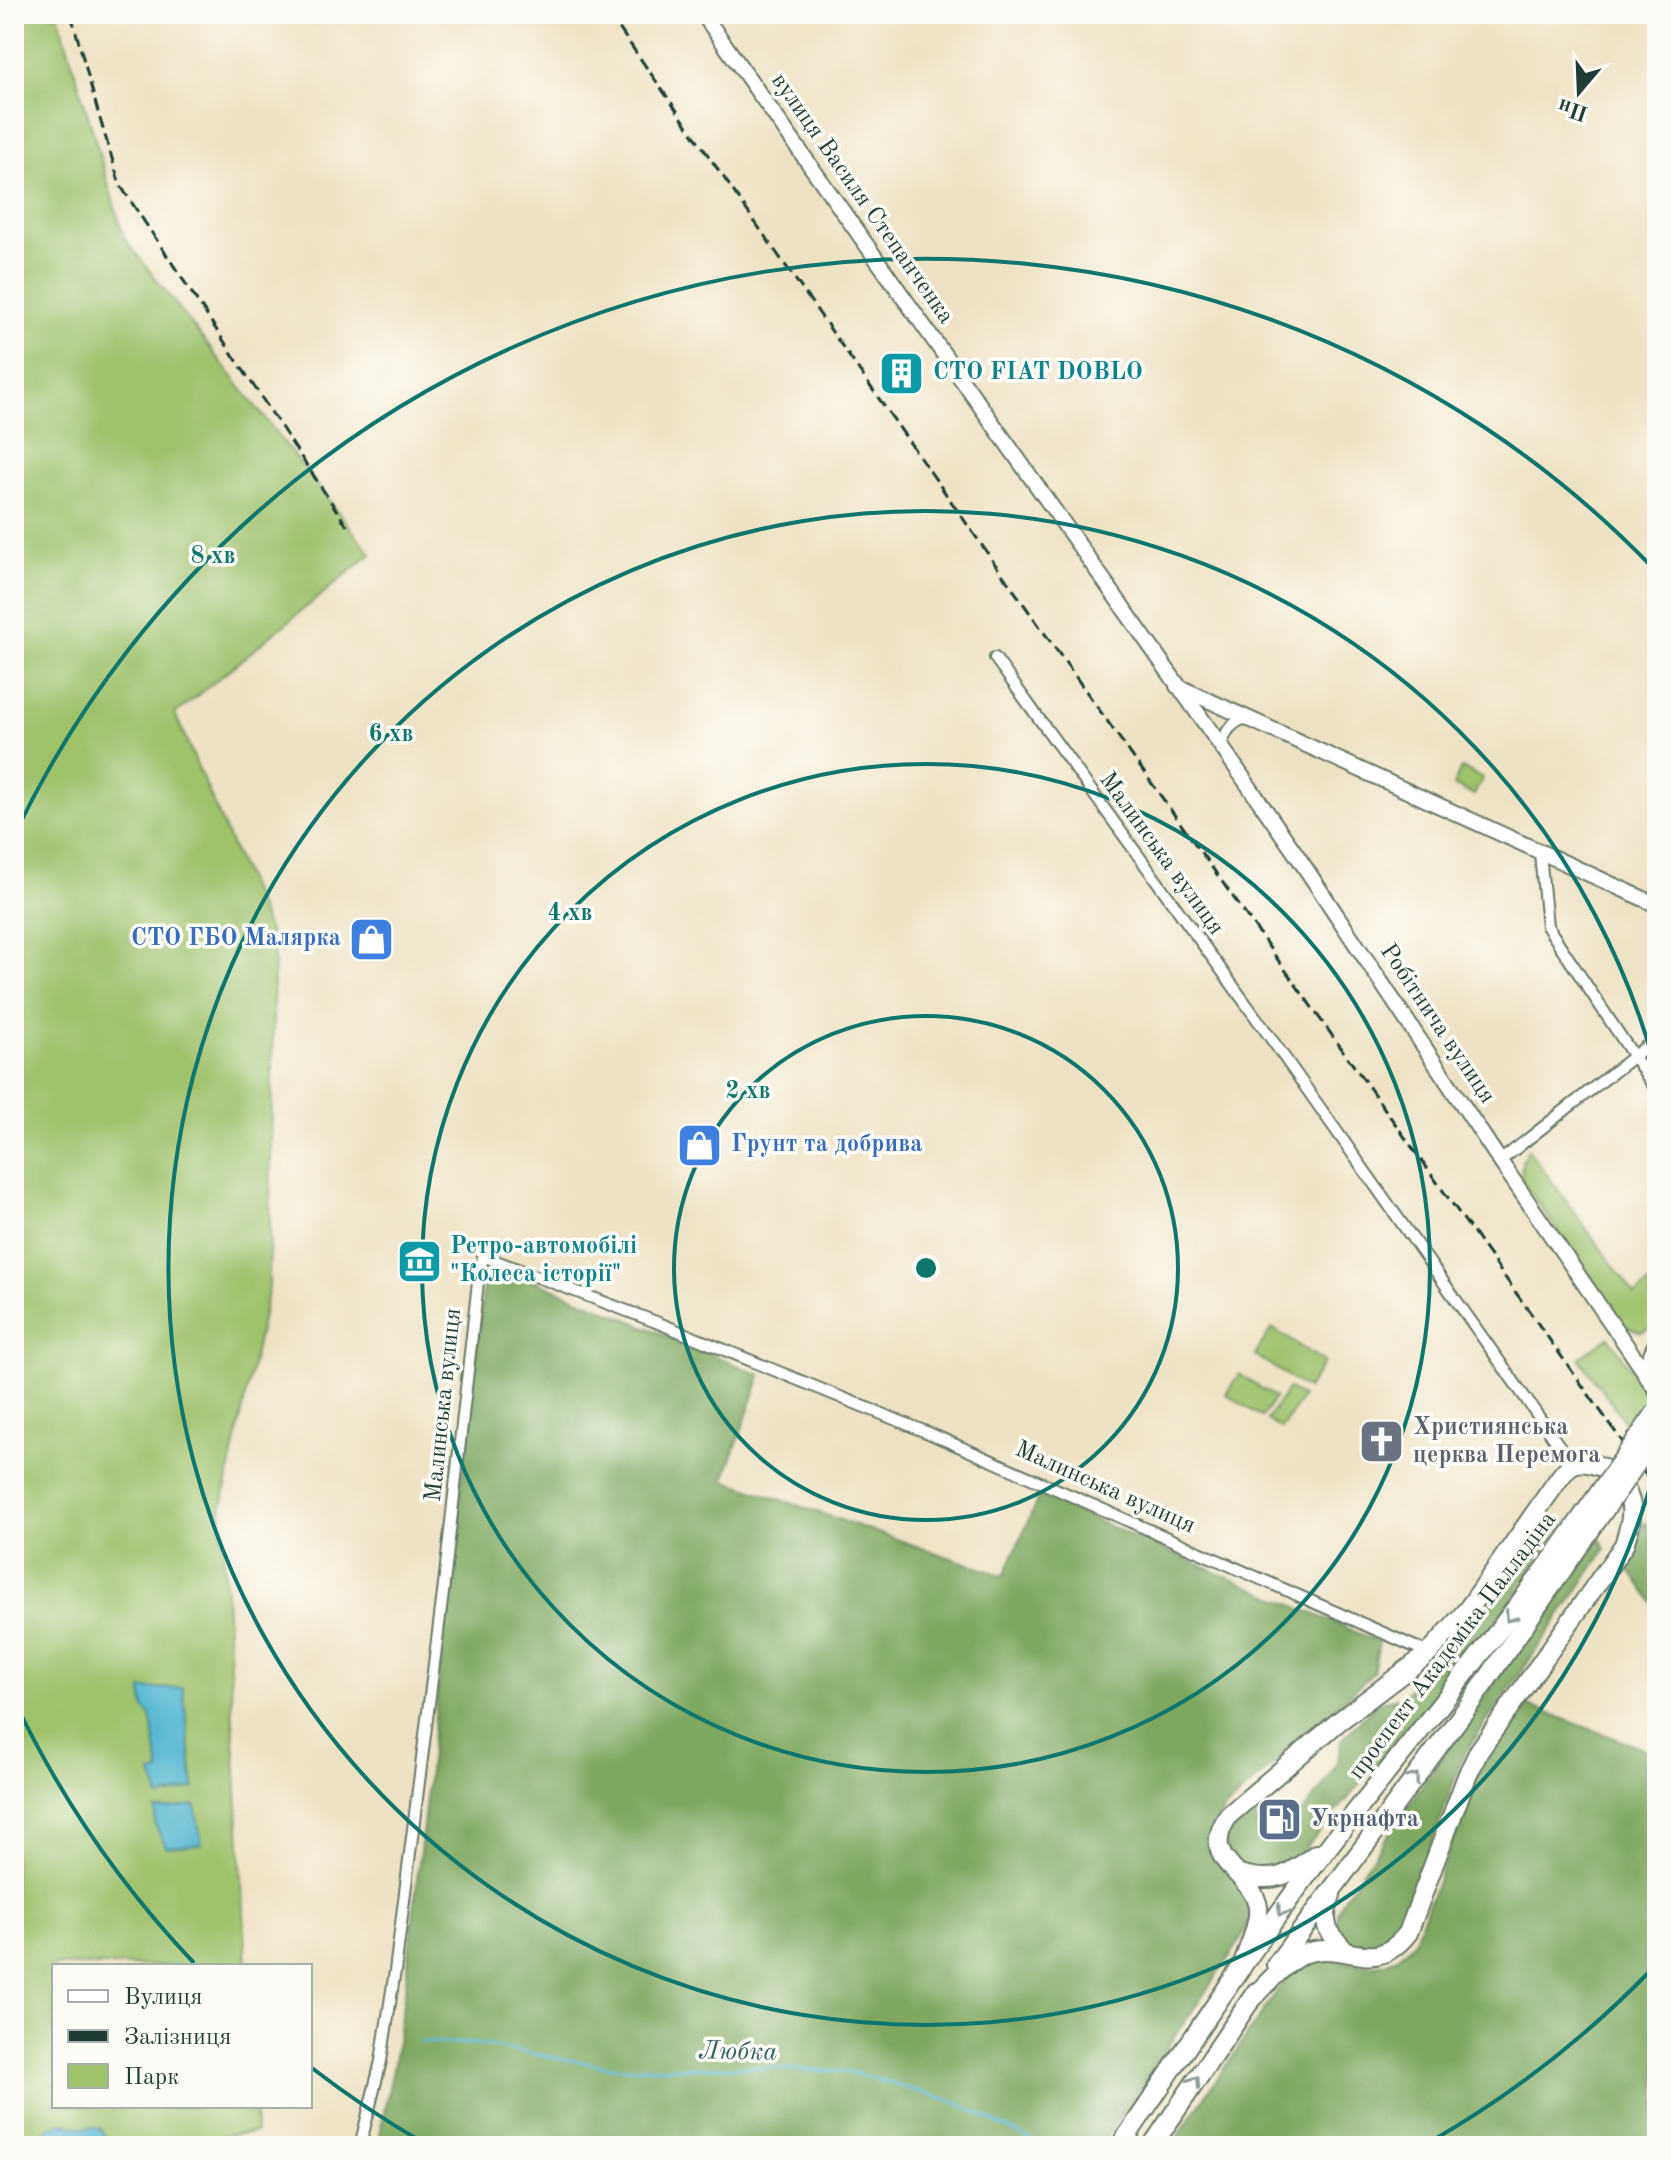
<svg xmlns="http://www.w3.org/2000/svg" width="1671" height="2160" font-family="'Old Standard TT',serif">
<rect width="100%" height="100%" fill="#fdfcf7"/>
<filter id="ink" filterUnits="userSpaceOnUse"><feTurbulence type="fractalNoise" baseFrequency=".0125" numOctaves="2"/><feDisplacementMap in="SourceGraphic" scale="16" xChannelSelector="R" yChannelSelector="G"/><feConvolveMatrix kernelMatrix="1 2 1 2 8 2 1 2 1" color-interpolation-filters="sRGB"/></filter>
<filter id="wash" filterUnits="userSpaceOnUse"><feTurbulence type="fractalNoise" baseFrequency=".006" numOctaves="4" result="noise"/><feDisplacementMap in="SourceGraphic" scale="32" xChannelSelector="R" yChannelSelector="G"/><feGaussianBlur stdDeviation="1.8" result="paint"/><feColorMatrix in="noise" values="0 0 0 0 0 0 0 0 0 0 0 0 0 0 0 0 0 1.4 0 .05"/><feComposite in="paint" operator="in"/></filter>
<g filter="url(#wash)">
<rect width="100%" height="100%" fill="#eee2c4"/>
<g fill="#9ec16a" stroke="#5e7f4f" stroke-width="2">
<polygon points="14,14 58,14 124,238 371,554 175,714 274,943 269,1287 221,1510 247,1966 54,1966 54,2106 255,2106 256,2132 135,2146 14,2146"/>
<polygon points="1461,768 1483,778 1474,795 1453,785"/>
<polygon points="1528,1149 1635,1295 1657,1278 1657,1321 1653,1327 1641,1332 1625,1326 1521,1179 1522,1161"/>
<polygon points="1272,1328 1324,1362 1307,1389 1255,1355"/>
<polygon points="1609,1337 1654,1403 1634,1434 1579,1358"/>
<polygon points="1239,1374 1275,1397 1262,1417 1226,1394"/>
<polygon points="1288,1388 1302,1397 1281,1429 1267,1420"/>
</g>
<g fill="#7ea75e" stroke="#4e7249" stroke-width="2">
<polygon points="498,1265 761,1375 724,1480 1004,1576 1039,1496 1379,1642 1373,1673 1225,1809 1214,1827 1249,1909 1248,1923 1238,1944 1100,2146 377,2146 393,2069 405,1991 448,1596 486,1266"/>
<path d="M1549,1516L1564,1522L1509,1603L1438,1693L1303,1851L1281,1867L1261,1871L1247,1869L1234,1861L1224,1844L1227,1834L1243,1816L1256,1815L1257,1826L1287,1831C1305,1807 1342,1773 1341,1741L1376,1703L1403,1697Z"/>
<polygon points="1645,1522 1657,1536 1657,1608 1624,1563"/>
<polygon points="1598,1535 1606,1549 1463,1756 1402,1928 1386,1947 1351,1947 1337,1933 1337,1913 1346,1895"/>
<path d="M1529,1706L1657,1754V2146H1171L1293,1968C1302,1962 1310,1956 1322,1955C1330,1955 1338,1960 1346,1962C1377,1969 1394,1965 1414,1942L1481,1766Z"/>
</g>
<g fill="#52b6d0" stroke="#387a82" stroke-width="2">
<polygon points="183,1688 194,1788 159,1798 152,1774 160,1772 151,1716 144,1708 142,1689"/>
<polygon points="195,1805 202,1844 166,1847 155,1824 155,1810"/>
<polygon points="64,2123 84,2128 100,2127 110,2146 18,2146 27,2137 37,2138 51,2127"/>
</g>
<g fill="none" stroke-linecap="round" stroke-linejoin="round">
<polyline stroke="#52b6d0" stroke-width="3" points="421,2042 477,2044 616,2068 748,2067 850,2072 956,2102 1042,2146"/>
</g>
</g>
<g filter="url(#ink)">
<g fill="none" stroke-linecap="round" stroke-linejoin="round">
<defs>
<g id="street">
<polyline points="995,658 1270,1037 1572,1464"/>
<path d="M1221,746C1226,730 1231,723 1248,717"/>
<polyline points="1540,853 1547,926 1657,1091"/>
<polyline points="1500,1161 1657,1038"/>
<polyline points="360,2146 381,2061 395,1971 443,1593 478,1282 483,1256 656,1322 931,1434 1429,1653"/>
</g>
<g id="secondary">
<polyline points="703,14 1221,746 1298,857 1500,1161 1646,1374"/>
<polyline points="1177,686 1657,905"/>
</g>
<polyline id="primary" points="1657,1343 1649,1361 1646,1374 1657,1389"/>
<g id="highway">
<path d="M1239,1874C1274,1884 1288,1876 1316,1854"/>
<path d="M1331,1895C1320,1924 1327,1931 1346,1952"/>
<polyline points="1276,1965 1472,1701 1568,1562"/>
<path d="M1241,1968C1247,1952 1260,1924 1258,1907C1251,1869 1196,1862 1229,1815L1338,1722L1429,1653L1468,1609L1558,1480C1561,1476 1566,1469 1570,1466C1581,1458 1604,1466 1613,1474C1621,1480 1627,1491 1630,1501C1634,1515 1628,1532 1624,1545L1479,1751L1467,1776L1408,1933C1374,1976 1350,1942 1309,1952C1289,1957 1266,1985 1251,2000"/>
<path d="M1120,2146C1191,2042 1259,1936 1336,1837C1409,1743 1486,1651 1556,1554"/>
<polyline points="1152,2146 1256,1992"/>
</g>
</defs>
<use href="#street" stroke="#677766" stroke-width="14"/>
<use href="#secondary" stroke="#677766" stroke-width="18"/>
<use href="#primary" stroke="#677766" stroke-width="20"/>
<use href="#highway" stroke="#677766" stroke-width="22"/>
<use href="#street" stroke="#fff" stroke-width="10"/>
<use href="#secondary" stroke="#fff" stroke-width="14"/>
<use href="#primary" stroke="#fff" stroke-width="16"/>
<use href="#highway" stroke="#fff" stroke-width="18"/>
<g stroke="#1f3d34" stroke-width="3" stroke-dasharray="12 6" stroke-linecap="butt">
<polyline points="71,14 98,112 120,185 347,526"/>
<polyline points="609,14 995,564 1657,1490"/>
</g>
<defs>
<g id="highway-bridge">
<polyline points="1556,1554 1657,1411"/>
<polyline points="1568,1562 1657,1434"/>
</g>
</defs>
<use href="#highway-bridge" stroke="#677766" stroke-width="22" stroke-linecap="butt"/>
<use href="#highway-bridge" stroke="#fff" stroke-width="18"/>
</g>
<defs><path id="oneway-chevron" d="M-2-3.5L2.5 0L-2 3.5" fill="none" stroke-width="1.6" stroke-linecap="round" stroke-linejoin="round" transform="scale(2)"/></defs>
<g stroke="#8f9e9a">
<use href="#oneway-chevron" transform="translate(1510 1617) rotate(126)"/>
<use href="#oneway-chevron" transform="translate(1414 1778) rotate(-53)"/>
<use href="#oneway-chevron" transform="translate(1282 1911) rotate(126)"/>
<use href="#oneway-chevron" transform="translate(1195 2081) rotate(-56)"/>
</g>
</g>
<g fill="none" stroke="#0f766e" stroke-width="4">
<circle cx="926" cy="1268" r="252"/>
<circle cx="926" cy="1268" r="504"/>
<path d="M1655 1470A757 757 0 1 1 1655 1066"/>
<path d="M1652 1969A1009 1009 0 0 1 1430 2142M422 2142A1009 1009 0 0 1 312 2068M194 1963A1009 1009 0 0 1 15 1702M15 834A1009 1009 0 0 1 1652 567"/>
</g>
<defs>
<symbol id="building-square" viewBox="-11 -11 22 22"><rect x="-9" y="-9" width="18" height="18" rx="4" fill="#0f9aa8" stroke="#fdfcf7"/><path d="M-4-6H4V6H1V3H-1V6H-4ZM-2.5-4.3h1.7v1.8h-1.7ZM.8-4.3h1.7v1.8H.8ZM-2.5-1h1.7V.8h-1.7ZM.8-1h1.7V.8H.8Z" fill="#fff"/></symbol>
<symbol id="shop-square" viewBox="-11 -11 22 22"><rect x="-9" y="-9" width="18" height="18" rx="4" fill="#3f7fe0" stroke="#fdfcf7"/><path d="M-5-2.5h2.3a2.7 3.5 0 0 1 5.4 0H5L5.5 6h-11ZM-1.5-2.5h3a1.5 2.3 0 0 0-3 0Z" fill="#fff"/></symbol>
<symbol id="museum-square" viewBox="-11 -11 22 22"><rect x="-9" y="-9" width="18" height="18" rx="4" fill="#0f9aa8" stroke="#fdfcf7"/><path d="M0-6L6-3V-2H-6V-3ZM-5-1h2V3h-2ZM-1-1h2V3h-2ZM3-1h2V3H3ZM-6 4H6V6H-6Z" fill="#fff"/></symbol>
<symbol id="church-square" viewBox="-11 -11 22 22"><rect x="-9" y="-9" width="18" height="18" rx="4" fill="#6b7280" stroke="#fdfcf7"/><path d="M-1.2-6h2.4v3.5h3.3v2.4h-3.3V6h-2.4V-.1h-3.3v-2.4h3.3Z" fill="#fff"/></symbol>
<symbol id="fuel-square" viewBox="-11 -11 22 22"><rect x="-9" y="-9" width="18" height="18" rx="4" fill="#5c6f8a" stroke="#fdfcf7"/><path d="M-5.5-6h7V0h2V4h1.3V-2.5L3-4.5l.8-.8L6-3V5H2.5V1h-1V6h-7ZM-4.2-4.7v3.2H.2V-4.7Z" fill="#fff"/></symbol>
</defs>
<g fill-rule="evenodd">
<use href="#building-square" x="876" y="348" width="51" height="51"/>
<use href="#shop-square" x="346" y="914" width="51" height="51"/>
<use href="#shop-square" x="674" y="1120" width="51" height="51"/>
<use href="#museum-square" x="394" y="1236" width="51" height="51"/>
<use href="#church-square" x="1356" y="1416" width="51" height="51"/>
<use href="#fuel-square" x="1254" y="1794" width="51" height="51"/>
</g>
<g text-anchor="middle" dominant-baseline="central" stroke-width="7" stroke-linejoin="round" paint-order="stroke">
<g font-size="24" fill="#1f3d34" stroke="#fdfcf7">
<text transform="translate(862 199) rotate(55)">вулиця Василя Степанченка</text>
<text transform="translate(1161 854) rotate(54)">Малинська вулиця</text>
<text transform="translate(1437 1024) rotate(56)">Робітнича вулиця</text>
<text transform="translate(444 1405) rotate(-84)">Малинська вулиця</text>
<text transform="translate(1105 1488) rotate(24)">Малинська вулиця</text>
<text transform="translate(1453 1646) rotate(-53)">проспект Академіка Палладіна</text>
</g>
<g font-size="24" font-weight="bold" fill="#0d838f" stroke="#fdfcf7" text-anchor="start">
<text x="933" y="373">СТО FIAT DOBLO</text>
<text x="450" y="1247">Ретро-автомобілі<tspan x="450" dy="28">"Колеса історії"</tspan></text>
</g>
<g font-size="24" font-weight="bold" fill="#366cbe" stroke="#fdfcf7" text-anchor="end">
<text x="341" y="939">СТО ГБО Малярка</text>
<text x="731" y="1145" text-anchor="start">Грунт та добрива</text>
</g>
<g font-size="24" font-weight="bold" fill="#5b616d" stroke="#fdfcf7" text-anchor="start">
<text x="1413" y="1428">Християнська<tspan x="1413" dy="28">церква Перемога</tspan></text>
</g>
<g font-size="24" font-weight="bold" fill="#4e5e75" stroke="#fdfcf7" text-anchor="start">
<text x="1310" y="1820">Укрнафта</text>
</g>
<g font-size="26" font-style="italic" fill="#2e6163" stroke="#fdfcf7">
<text transform="translate(738 2052) rotate(1)">Любка</text>
</g>
</g>
<circle cx="926" cy="1268" r="12" fill="#0f766e" stroke="#fdfcf7" stroke-width="4"/>
<g font-size="24" text-anchor="middle" font-weight="bold" fill="#0f766e" stroke="#fdfcf7" stroke-width="7" stroke-linejoin="round" paint-order="stroke">
<text x="213" y="563">8 хв</text>
<text x="391" y="741">6 хв</text>
<text x="570" y="920">4 хв</text>
<text x="748" y="1098">2 хв</text>
</g>
<rect width="1671" height="2160" fill="none" stroke="#fdfcf7" stroke-width="48"/>
<rect x="52" y="1964" width="260" height="144" fill="#fdfcf7" stroke="#a4b0a9" stroke-width="2"/>
<rect x="68" y="1990" width="40" height="12" fill="#ffffff" stroke="#a4b0a9" stroke-width="2"/>
<text x="124" y="2004" font-size="24" fill="#1f3d34">Вулиця</text>
<rect x="68" y="2030" width="40" height="12" fill="#1f3d34" stroke="#a4b0a9" stroke-width="2"/>
<text x="124" y="2044" font-size="24" fill="#1f3d34">Залізниця</text>
<rect x="68" y="2064" width="40" height="24" fill="#9ec16a" stroke="#a4b0a9" stroke-width="2"/>
<text x="124" y="2084" font-size="24" fill="#1f3d34">Парк</text>
<g transform="translate(1579 92) rotate(199)" stroke="#fdfcf7" stroke-width="6" paint-order="stroke">
<path d="M0-6L14 30L0 20L-14 30Z" fill="#1f3d34"/>
<text y="-12" font-size="22" font-weight="bold" text-anchor="middle" fill="#1f3d34">Пн</text>
</g>
</svg>
